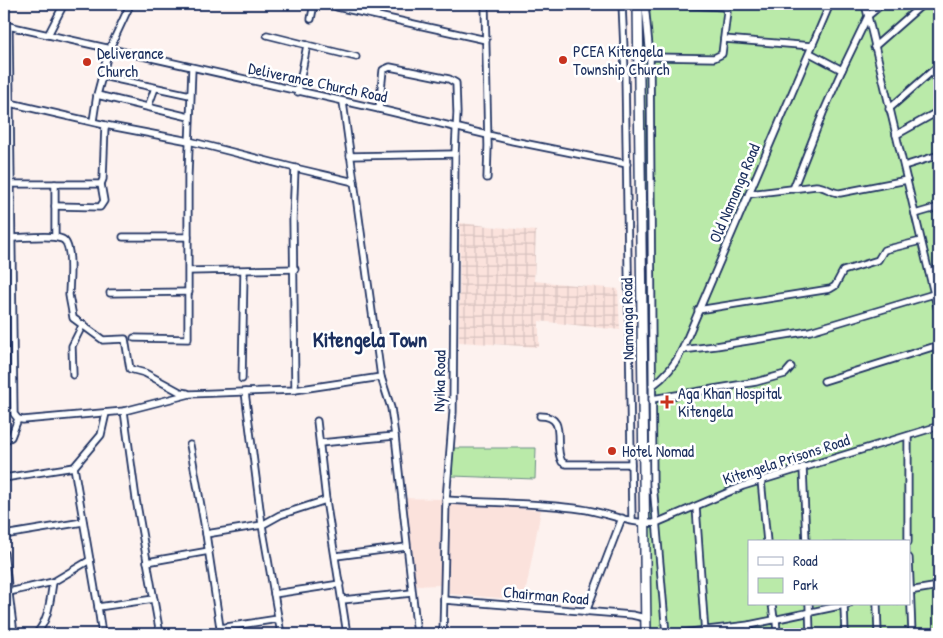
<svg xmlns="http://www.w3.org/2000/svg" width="943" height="638" font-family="'Patrick Hand',sans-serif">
<defs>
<pattern id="industrial-grid" width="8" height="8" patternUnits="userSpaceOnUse" patternTransform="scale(1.25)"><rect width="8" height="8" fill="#fbe2dc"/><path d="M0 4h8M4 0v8" fill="none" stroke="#d7c2bf"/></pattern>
</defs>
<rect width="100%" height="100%" fill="#fdf2ef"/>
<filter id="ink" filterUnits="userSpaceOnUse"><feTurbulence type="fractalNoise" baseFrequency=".02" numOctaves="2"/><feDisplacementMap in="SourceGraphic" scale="10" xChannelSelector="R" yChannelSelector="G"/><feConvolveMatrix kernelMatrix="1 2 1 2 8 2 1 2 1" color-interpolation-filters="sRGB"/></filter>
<g filter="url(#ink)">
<g fill="#fbe2dc">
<polygon points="400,498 442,499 440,585 411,586"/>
<polygon points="449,503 541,510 524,600 449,594"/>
</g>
<polygon fill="url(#industrial-grid)" points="460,223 536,231 534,281 618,289 620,330 539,321 539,347 459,342"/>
<g fill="#baeaa9" stroke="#6a8c84" fill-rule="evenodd">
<path d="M638,4H939V634H646ZM749,542H909V604H749Z"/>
<polygon points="453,448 536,448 535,479 452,476"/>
</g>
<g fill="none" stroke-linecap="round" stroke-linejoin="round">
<defs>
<g id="minor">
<polyline points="331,4 337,7 486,40"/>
<polyline points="485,4 488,146 487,178"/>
<polyline points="622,4 625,72 632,520"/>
<polyline points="645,4 650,57 653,484 666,634"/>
<polyline points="865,4 939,315"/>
<polyline points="375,15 380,4"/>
<polyline points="311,19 314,4"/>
<polyline points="4,25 379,109 513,141 627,164"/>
<polyline points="9,26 14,414 18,419 23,420 124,411 190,394 295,390 381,377"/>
<polyline points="48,35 64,4"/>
<polyline points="267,35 307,45"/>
<polyline points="724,39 812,46"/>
<polyline points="874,47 923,4"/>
<polyline points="650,57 714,58 722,54 727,12 724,7 672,4"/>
<polyline points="842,70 868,16 882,4"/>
<polyline points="933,71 939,88"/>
<polyline points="102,76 190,95"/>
<polyline points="298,92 307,45 356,57"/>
<polyline points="97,95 189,117"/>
<polyline points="343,102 381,377 391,408 395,436 417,634"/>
<polyline points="10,103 105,125 189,141 295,168 354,182"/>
<polyline points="148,107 155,88"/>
<polyline points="379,109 383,70 390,67 449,79 456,83 457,113 455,154 453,412 446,500 443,634"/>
<polyline points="889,109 939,65"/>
<polyline points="93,121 97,95 109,50 129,7 126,4"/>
<polyline points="896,135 939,111"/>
<polyline points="350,156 455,154"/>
<polyline points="904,166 939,155"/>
<polyline points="295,168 293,219 295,390"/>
<polyline points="11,184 101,184 103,179 105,125"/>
<polyline points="55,184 55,237"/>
<polyline points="793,189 823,113 842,70 810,53"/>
<path d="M749,194L816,186C825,186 831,193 840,193L907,180"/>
<polyline points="55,206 100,207 104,201 101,184"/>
<polyline points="915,214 939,207"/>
<polyline points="123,237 188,237"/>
<path d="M12,238C25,238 50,234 62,239C74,244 69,283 69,295C70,302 72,310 73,318L103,340L125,339L130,369L145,373L180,392L187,393"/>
<polyline points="189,271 295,269"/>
<polyline points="929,272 939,268"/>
<polyline points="110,293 189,292"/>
<polyline points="698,310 830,289 835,286 843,271 878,260 884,250 921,241"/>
<polyline points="134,338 188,339 188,175 192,68"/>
<polyline points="682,350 716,346 810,331 934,294"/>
<polyline points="73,375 72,346 83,324"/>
<polyline points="242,379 244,271"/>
<polyline points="824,381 939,345"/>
<path d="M652,386C666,376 675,365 682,350L830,4"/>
<polyline points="245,392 262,525 281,634"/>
<polyline points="652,399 756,382 785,374 791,367"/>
<polyline points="124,411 136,499 160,634"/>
<path d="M540,416C569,416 552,445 562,462L566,464H631"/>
<polyline points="317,421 326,500 347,634"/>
<polyline points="908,436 908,542"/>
<polyline points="4,441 11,437 18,419"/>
<polyline points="320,443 395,436"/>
<polyline points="190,445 206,534 221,634"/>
<polyline points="803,467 806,542"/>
<polyline points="4,478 74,467"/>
<polyline points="761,480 767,542"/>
<path d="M446,500C490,503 537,503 581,509C605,512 632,525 656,523L743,486L939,426"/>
<polyline points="696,507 705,634"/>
<polyline points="206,534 262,525 280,515 326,500"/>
<polyline points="4,535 83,522"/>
<polyline points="4,553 14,634"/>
<polyline points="336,556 406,547"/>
<polyline points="909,558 912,634"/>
<polyline points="147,562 209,551"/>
<polyline points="909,591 939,586"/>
<polyline points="9,592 53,582 90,560"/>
<polyline points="274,594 340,584"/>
<polyline points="342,600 412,593"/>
<polyline points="444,600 632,615 645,618"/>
<polyline points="772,604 774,619"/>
<polyline points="809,604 810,634"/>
<polyline points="877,604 878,634"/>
<polyline points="844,605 845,634"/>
<polyline points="98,607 74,467 101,435 106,413"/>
<polyline points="586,612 622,518"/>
<polyline points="776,619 777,634"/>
<polyline points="749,625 749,634"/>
<polyline points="220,628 278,619"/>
<path d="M36,634C49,620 50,600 53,582"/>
<polyline points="102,634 98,607 154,599"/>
<polyline points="674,634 749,625 849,604"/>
</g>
<polyline id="highway" points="638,4 646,634"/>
</defs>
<use href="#minor" stroke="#1b2f5e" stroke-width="9"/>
<use href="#highway" stroke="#1b2f5e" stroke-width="12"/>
<use href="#minor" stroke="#fff" stroke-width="5.5"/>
<use href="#highway" stroke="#fff" stroke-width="9"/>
</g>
</g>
<g fill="#c8321e" stroke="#fff" stroke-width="2">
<circle cx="563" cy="60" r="5"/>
<circle cx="87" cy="62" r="5"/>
<path d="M664.5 394.5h5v5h5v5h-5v5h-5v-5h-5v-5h5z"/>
<circle cx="612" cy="451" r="5"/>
</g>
<g text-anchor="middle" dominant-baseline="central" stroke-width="5" stroke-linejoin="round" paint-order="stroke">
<g font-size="16" fill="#1b2f5e" stroke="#fff" text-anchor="start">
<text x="573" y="51">PCEA Kitengela<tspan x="573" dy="18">Township Church</tspan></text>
<text x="97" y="53">Deliverance<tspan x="97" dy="18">Church</tspan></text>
<text x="678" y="393">Aga Khan Hospital<tspan x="678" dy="18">Kitengela</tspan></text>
<text x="622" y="451">Hotel Nomad</text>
</g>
<g font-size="16" fill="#1b2f5e" stroke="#fff">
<text transform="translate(318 82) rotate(12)">Deliverance Church Road</text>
<text transform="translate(734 193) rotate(-67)">Old Namanga Road</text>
<text transform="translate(627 319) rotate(-91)">Namanga Road</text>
<text transform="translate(439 381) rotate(-89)">Nyika Road</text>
<text transform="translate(786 459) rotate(-18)">Kitengela Prisons Road</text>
<text transform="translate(546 595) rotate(5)">Chairman Road</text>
</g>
<g font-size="21" font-weight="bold" fill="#1b2f5e" stroke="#fff">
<text x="370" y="339">Kitengela Town</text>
</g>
</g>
<rect width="943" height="638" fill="none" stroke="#fff" stroke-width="20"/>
<rect x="10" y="10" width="923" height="618" fill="none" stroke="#1b2f5e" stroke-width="2" filter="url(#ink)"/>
<rect x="748" y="540" width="162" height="65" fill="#ffffff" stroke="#a4acbf"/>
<rect x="758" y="557" width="25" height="8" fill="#ffffff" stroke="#a4acbf"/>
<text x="793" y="566" font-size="15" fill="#1b2f5e">Road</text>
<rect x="758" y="578" width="25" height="15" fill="#baeaa9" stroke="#a4acbf"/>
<text x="793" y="590" font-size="15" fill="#1b2f5e">Park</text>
</svg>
